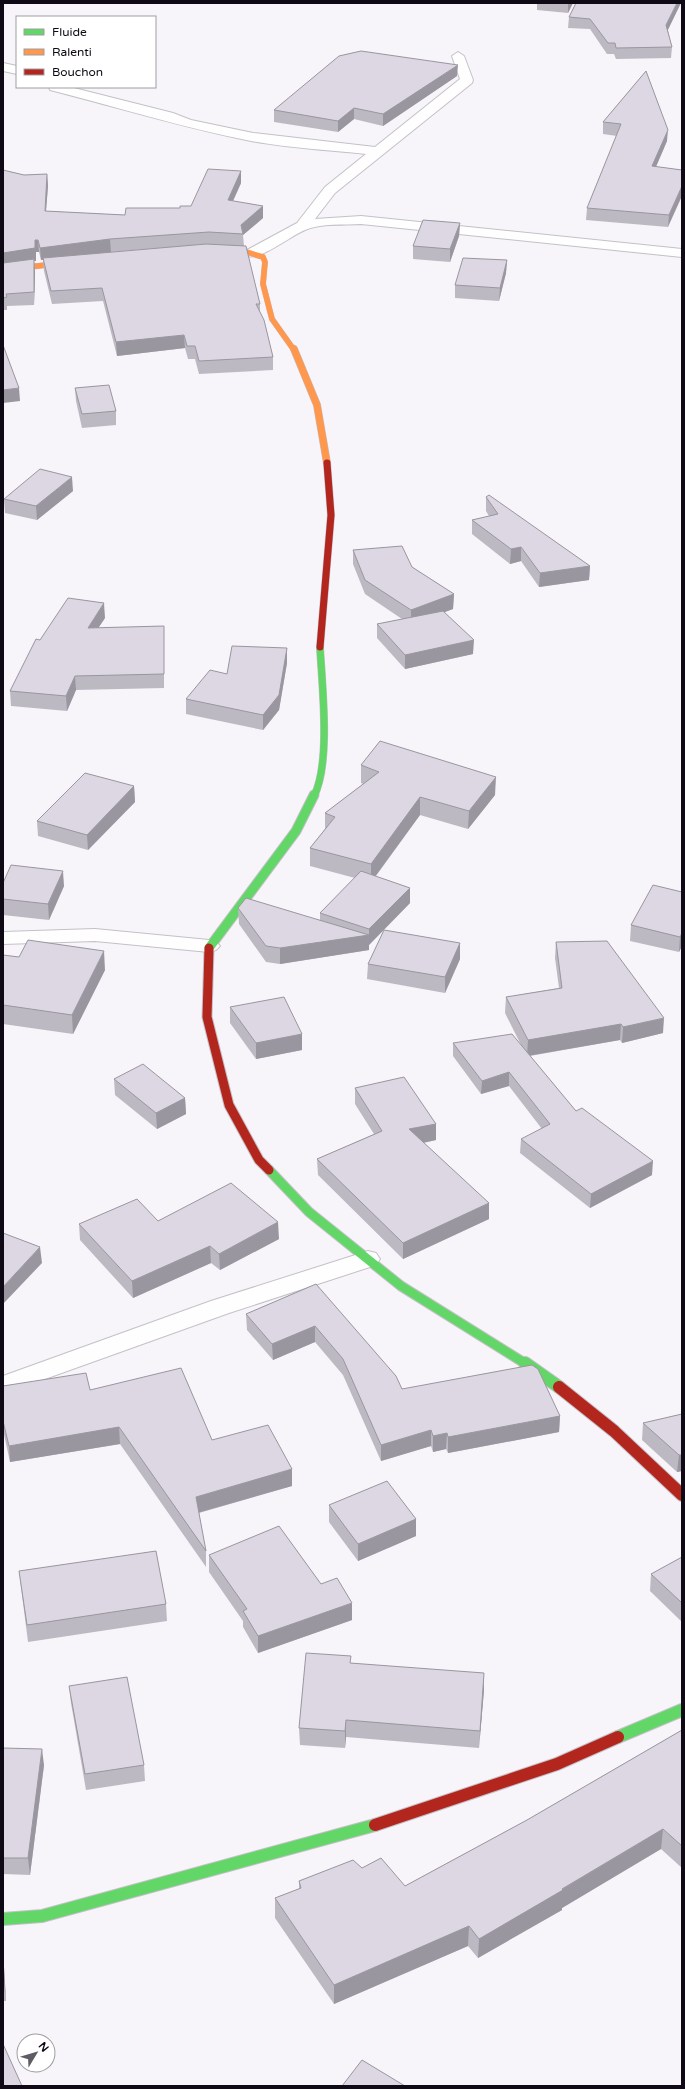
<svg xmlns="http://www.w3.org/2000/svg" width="685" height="2089" font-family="'Varela Round',sans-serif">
<rect width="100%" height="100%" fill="#f7f5f9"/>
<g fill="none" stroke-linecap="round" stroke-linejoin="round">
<defs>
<g id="street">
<path d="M458,52L464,56L473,80L472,83L335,193L315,219L361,216L682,249V257L361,224C344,225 322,223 305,230C290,236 262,260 247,256L245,253L247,250L297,223L325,187L366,154C328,150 289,148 251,141C184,128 117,107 50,90L49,87H70L173,113L191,120L253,133L375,147L460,79L452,56Z"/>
<polygon points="3,63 17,66 17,74 3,71"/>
<polygon points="95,929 209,940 216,942 220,946 216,950 209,952 95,941 3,944 3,932"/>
<polygon points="368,1251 376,1253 380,1259 376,1265 229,1313 3,1394 3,1376 211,1301"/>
</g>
<path id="fast-far2" d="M314,796C331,763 322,685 320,647"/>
<g id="fast-far1">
<polyline points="209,948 296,831 314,795"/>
<polyline points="269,1170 309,1212 401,1286 526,1364"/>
</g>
<g id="fast">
<polyline points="525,1363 559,1387"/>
<polyline points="618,1737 682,1710"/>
<polyline points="3,1919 42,1916 375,1825"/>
</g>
<g id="slow-far1">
<polyline points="218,250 240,250 263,257 265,262 263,284 272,319 294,350"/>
<polyline points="3,270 72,262"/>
</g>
<polyline id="slow" points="294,349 317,405 327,463"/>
<polyline id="jam-far2" points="320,647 331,515 327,463"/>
<polyline id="jam-far1" points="209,948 207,1017 229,1105 259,1160 269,1170"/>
<g id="jam">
<polyline points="559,1387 614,1431 682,1495"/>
<polyline points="375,1825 557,1764 618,1737"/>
</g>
</defs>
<use href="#street" stroke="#c4c0c8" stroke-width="2"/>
<use href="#fast-far2" stroke="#c4c0c8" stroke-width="8"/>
<use href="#fast-far1" stroke="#c4c0c8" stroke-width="11"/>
<use href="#fast" stroke="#c4c0c8" stroke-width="14"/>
<use href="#slow-far1" stroke="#c4c0c8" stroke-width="6"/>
<use href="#slow" stroke="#c4c0c8" stroke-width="8"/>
<use href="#jam-far2" stroke="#c4c0c8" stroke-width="8"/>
<use href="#jam-far1" stroke="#c4c0c8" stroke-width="11"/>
<use href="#jam" stroke="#c4c0c8" stroke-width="14"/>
<use href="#street" fill="#fefefe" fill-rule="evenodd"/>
<use href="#fast-far2" stroke="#63d668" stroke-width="7"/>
<use href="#fast-far1" stroke="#63d668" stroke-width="9"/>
<use href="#fast" stroke="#63d668" stroke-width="12"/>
<use href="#slow-far1" stroke="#ff974d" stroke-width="5.5"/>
<use href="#slow" stroke="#ff974d" stroke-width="7"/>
<use href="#jam-far2" stroke="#b3261e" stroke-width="7"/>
<use href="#jam-far1" stroke="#b3261e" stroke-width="9"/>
<use href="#jam" stroke="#b3261e" stroke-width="12"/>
</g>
<g fill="#bdb9c3" fill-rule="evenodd">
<polygon points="537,3 573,3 568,13 537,10"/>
<polygon points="576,3 668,31 672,47 671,58 616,59 614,54 607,54 590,29 568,28 569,17"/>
<polygon points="646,71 667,141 656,167 682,170 668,227 586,220 587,208 617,136 603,134 603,122"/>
<polygon points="457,76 383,126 354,119 338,132 274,122 274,110"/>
<path d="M3,170L24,175L47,174L48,186L46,211L125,215L180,208L191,206L241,171V183L233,201L263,206V218L243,235L244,246L260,304V313L273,357V370L199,374L195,359H188L185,348L117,356L103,301L52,304L44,271L43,260H41L39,252H36V261H34L35,272L34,305L7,306V310H3ZM158,248L91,254L111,252Z"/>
<polygon points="460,223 459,236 450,262 413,259 413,246"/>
<polygon points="507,260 506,273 499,301 455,298 455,285"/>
<polygon points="75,388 116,411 116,425 82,428 76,401"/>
<polygon points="73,491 37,520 5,513 4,499"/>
<polygon points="486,497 590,566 589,580 539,587 521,561 510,564 472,534 472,520 489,516 486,511"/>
<polygon points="353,550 412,567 454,594 453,609 444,612 473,654 405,669 377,638 377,624 402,619 365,594 353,564"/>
<polygon points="105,618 98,628 164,626 164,688 76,690 67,711 11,706 10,691 40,640"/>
<polygon points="287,648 287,663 279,710 263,730 186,714 186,699 227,674"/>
<polygon points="361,765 495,795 468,829 420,815 376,876 410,903 369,945 369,950 280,964 266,962 239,924 238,908 320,920 320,913 355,878 310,866 310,848 325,829 325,813 363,784 361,783"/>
<polygon points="134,786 135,802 88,850 38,836 37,821"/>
<polygon points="3,883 64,886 49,920 3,915"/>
<polygon points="682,892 682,946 679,952 630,941 631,925"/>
<polygon points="556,942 663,1033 622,1043 620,1040 530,1056 576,1111 652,1175 590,1208 520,1153 521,1139 542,1129 509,1086 481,1094 453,1056 453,1043 521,1045 505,1013 506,997 559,988 555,958"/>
<polygon points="460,943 460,959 445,993 367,979 368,964"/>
<polygon points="3,955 105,970 73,1034 3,1024"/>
<polygon points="230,1007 302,1050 256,1059 230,1023"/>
<polygon points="114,1079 185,1098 186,1114 157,1129 115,1095"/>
<polygon points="355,1088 436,1124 436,1140 423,1143 489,1219 403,1259 318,1175 317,1159 374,1134 355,1104"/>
<polygon points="158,1221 279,1239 220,1270 211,1263 133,1298 80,1240 79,1224"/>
<polygon points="316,1284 402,1389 560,1416 559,1432 448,1453 446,1449 433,1452 431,1446 381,1461 343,1375 315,1342 273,1360 247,1330 246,1314"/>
<polygon points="3,1386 90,1390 212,1440 292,1486 199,1513 206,1551 206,1567 120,1444 10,1462 3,1430"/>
<polygon points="682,1414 682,1471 677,1472 642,1440 643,1423"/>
<polygon points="329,1505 416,1519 416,1536 358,1561 329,1522"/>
<polygon points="209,1555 321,1584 352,1620 258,1653 243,1627 243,1621 209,1572"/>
<polygon points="682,1557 682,1622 650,1591 651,1574"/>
<polygon points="19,1571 166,1604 167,1621 28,1642 21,1587"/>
<polygon points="351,1663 484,1690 479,1748 346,1737 345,1748 300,1745 299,1728"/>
<polygon points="69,1686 144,1765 145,1781 86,1790 71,1703"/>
<polygon points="682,1730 682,1868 661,1849 562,1908 562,1910 478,1958 468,1946 334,2004 275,1918 275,1898 299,1889 299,1881 362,1868 405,1886 527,1820"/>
<polygon points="3,1748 44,1765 30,1875 3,1874"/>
<polygon points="3,1950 6,2001 3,2001"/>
</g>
<g fill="#9a969f">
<polygon points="568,3 573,3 568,13"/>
<polygon points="677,3 681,3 665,36 666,25"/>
<polygon points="458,65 457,76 383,126 383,114"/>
<polygon points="354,108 354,119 338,132 338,121"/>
<polygon points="668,130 667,141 651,178 652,166"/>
<polygon points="241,171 241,183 228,212 228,200"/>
<polygon points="47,174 48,186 45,223 45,211"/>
<polygon points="682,186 682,196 668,227 669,215"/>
<polygon points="263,206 263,218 243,235 241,225"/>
<polygon points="460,223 459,236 450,262 450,249"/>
<polygon points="110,239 111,252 41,260 40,248"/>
<polygon points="35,240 38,240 39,252 36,252 36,261 34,261 35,272 34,305 34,292 3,265 3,253"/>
<polygon points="507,260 506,273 499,301 500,288"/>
<polygon points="184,335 185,348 117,356 116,342"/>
<polygon points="19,388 20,401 3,403 3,390"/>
<polygon points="72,477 73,491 37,520 36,506"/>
<polygon points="521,547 521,561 510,564 511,549"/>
<polygon points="590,566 589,580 539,587 540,573"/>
<polygon points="454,594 453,609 411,625 411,610"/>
<polygon points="104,603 105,618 89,642 88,628"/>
<polygon points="474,640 473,654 405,669 405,655"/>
<polygon points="287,648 287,663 279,710 263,730 263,715"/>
<polygon points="75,676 76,690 67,711 66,696"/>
<polygon points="496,777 495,795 468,829 469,811"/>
<polygon points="134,786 135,802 88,850 87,835"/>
<polygon points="420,797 420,815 371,882 371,864"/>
<polygon points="63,871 64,886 49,920 48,904"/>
<polygon points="410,888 410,903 369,945 369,929"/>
<polygon points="682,933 682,946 679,952 680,937"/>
<polygon points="369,935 369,950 280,964 280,948"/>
<polygon points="460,943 460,959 445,993 445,977"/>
<polygon points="104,951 105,970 73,1034 72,1015"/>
<polygon points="664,1018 663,1033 622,1043 623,1027"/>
<polygon points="621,1024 620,1040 527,1056 528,1040"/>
<polygon points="302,1034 302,1050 256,1059 256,1043"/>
<polygon points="509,1072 509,1086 481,1094 482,1081"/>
<polygon points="185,1098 186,1114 157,1129 156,1113"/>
<polygon points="436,1124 436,1140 408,1146 409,1129"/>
<polygon points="653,1161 652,1175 590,1208 591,1194"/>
<polygon points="489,1203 489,1219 403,1259 403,1243"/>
<polygon points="278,1222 279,1239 220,1270 219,1254"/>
<polygon points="210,1246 211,1263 133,1298 132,1281"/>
<polygon points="40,1247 42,1263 3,1304 3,1287"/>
<polygon points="315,1326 315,1342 273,1360 272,1344"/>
<polygon points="560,1416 559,1432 448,1453 448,1437"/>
<polygon points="119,1427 120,1444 10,1462 9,1446"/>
<polygon points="431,1430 431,1446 381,1461 381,1445"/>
<polygon points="447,1433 446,1449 433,1452 433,1436"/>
<polygon points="679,1455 682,1455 682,1471 677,1472"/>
<polygon points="292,1469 292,1486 197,1513 196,1497"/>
<polygon points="416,1519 416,1536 358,1561 358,1544"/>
<polygon points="352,1603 352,1620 258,1653 258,1636"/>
<polygon points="484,1673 484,1690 479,1748 480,1731"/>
<polygon points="346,1720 346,1737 345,1748 345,1731"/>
<polygon points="42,1749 44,1765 30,1875 28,1858"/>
<polygon points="663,1829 661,1849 562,1908 562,1910 478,1958 479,1939"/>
<polygon points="469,1926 468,1946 334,2004 334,1985"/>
<polygon points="3,1950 6,2001 4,1984 3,1963"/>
</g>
<g fill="#dcd7e3" stroke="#9a969f">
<polygon points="576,3 677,3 666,25 672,47 616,48 615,43 608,43 590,19 569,17"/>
<polygon points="361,51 458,65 383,114 354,108 338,121 274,110 339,56"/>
<polygon points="646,71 668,130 652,166 682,170 682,186 669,215 587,208 621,124 603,122"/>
<polygon points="208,169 241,171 228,200 263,206 241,225 243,234 209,232 110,239 40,248 38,240 35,240 35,248 3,253 3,170 24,175 47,174 45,211 125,215 126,208 180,208 180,206 191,206"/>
<polygon points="423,220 460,223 450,249 413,246"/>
<polygon points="206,244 246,246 260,304 256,304 264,320 273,357 199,361 195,346 187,346 184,335 116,342 102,288 51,291 43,258"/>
<polygon points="463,258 507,260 500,288 455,285"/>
<polygon points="34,259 34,292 6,294 7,297 3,298 3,263"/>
<polygon points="3,345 19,388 3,390"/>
<polygon points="109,385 116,411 82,414 75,388"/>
<polygon points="40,469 72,477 36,506 4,499"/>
<polygon points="489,495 590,566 540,573 521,547 511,549 472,520 498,514 486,497"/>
<polygon points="402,546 412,567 454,594 411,610 365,580 353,550"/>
<polygon points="68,598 104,603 88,628 164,626 164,674 75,676 66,696 10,691 36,639 40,640"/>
<polygon points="443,611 474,640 405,655 377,624"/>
<polygon points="232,646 287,648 279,695 263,715 186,699 210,670 227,674"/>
<polygon points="380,741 496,777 469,811 420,797 371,864 310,848 335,817 325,813 379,772 361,765"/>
<polygon points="85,773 134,786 87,835 37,821"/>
<polygon points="11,865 63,871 48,904 3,899 3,883"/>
<polygon points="361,871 410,888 369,929 320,913"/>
<polygon points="653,885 682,892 682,933 680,937 631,925"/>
<polygon points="246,898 369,935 280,948 266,946 238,908"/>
<polygon points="384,930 460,943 445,977 368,964"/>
<polygon points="28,940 104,951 72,1015 3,1005 3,955 19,957"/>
<polygon points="607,941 664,1018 623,1027 621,1024 528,1040 506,997 562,988 556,942"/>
<polygon points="284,997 302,1034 256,1043 230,1007"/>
<polygon points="512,1034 576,1111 582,1108 653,1161 591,1194 521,1139 550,1124 509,1072 482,1081 453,1043"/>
<polygon points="143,1064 185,1098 156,1113 114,1079"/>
<polygon points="404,1077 436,1124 409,1129 489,1203 403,1243 317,1159 382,1131 355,1088"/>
<polygon points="231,1183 278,1222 219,1254 210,1246 132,1281 79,1224 137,1199 158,1221"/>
<polygon points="3,1233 40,1247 3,1287"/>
<polygon points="316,1284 396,1376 402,1389 532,1365 538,1369 560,1416 448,1437 447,1433 433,1436 431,1430 381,1445 343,1359 315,1326 272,1344 246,1314"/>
<polygon points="181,1368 212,1440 268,1425 292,1469 196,1497 206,1551 119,1427 9,1446 3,1421 3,1386 86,1373 90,1390"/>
<polygon points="682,1414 682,1455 679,1455 643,1423"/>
<polygon points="387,1481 416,1519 358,1544 329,1505"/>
<polygon points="279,1526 321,1584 337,1578 352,1603 258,1636 243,1611 247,1609 209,1555"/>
<polygon points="156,1551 166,1604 27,1625 19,1571"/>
<polygon points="682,1557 682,1603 651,1574"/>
<polygon points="306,1653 351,1656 350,1663 484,1673 480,1731 346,1720 345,1731 299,1728"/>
<polygon points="127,1677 144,1765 85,1774 69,1686"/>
<polygon points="682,1730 682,1846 663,1829 562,1889 563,1890 479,1939 469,1926 334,1985 275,1898 301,1888 299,1881 353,1860 362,1868 381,1858 405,1886 527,1820"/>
<polygon points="3,1748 42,1749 28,1858 3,1858"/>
<polygon points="3,1963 4,1984 3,1984"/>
<polygon points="3,2044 22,2086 3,2086"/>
<polygon points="362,2060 405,2086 342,2086"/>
</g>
<rect width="685" height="2089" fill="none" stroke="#0e0914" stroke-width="8"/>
<rect x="16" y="16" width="140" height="72" fill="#ffffff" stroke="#9f9da1"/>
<rect x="24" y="29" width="20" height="6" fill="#63d668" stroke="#9f9da1"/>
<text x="52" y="36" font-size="12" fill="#0e0914">Fluide</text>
<rect x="24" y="49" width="20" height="6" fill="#ff974d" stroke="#9f9da1"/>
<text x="52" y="56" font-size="12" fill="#0e0914">Ralenti</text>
<rect x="24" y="69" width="20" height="6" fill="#b3261e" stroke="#9f9da1"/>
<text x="52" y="76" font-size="12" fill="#0e0914">Bouchon</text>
<g transform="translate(36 2053) rotate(52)"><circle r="19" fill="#ffffff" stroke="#9f9da1"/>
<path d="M0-3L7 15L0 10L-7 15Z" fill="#605c64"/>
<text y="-6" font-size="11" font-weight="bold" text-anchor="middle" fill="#0e0914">N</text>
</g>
</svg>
